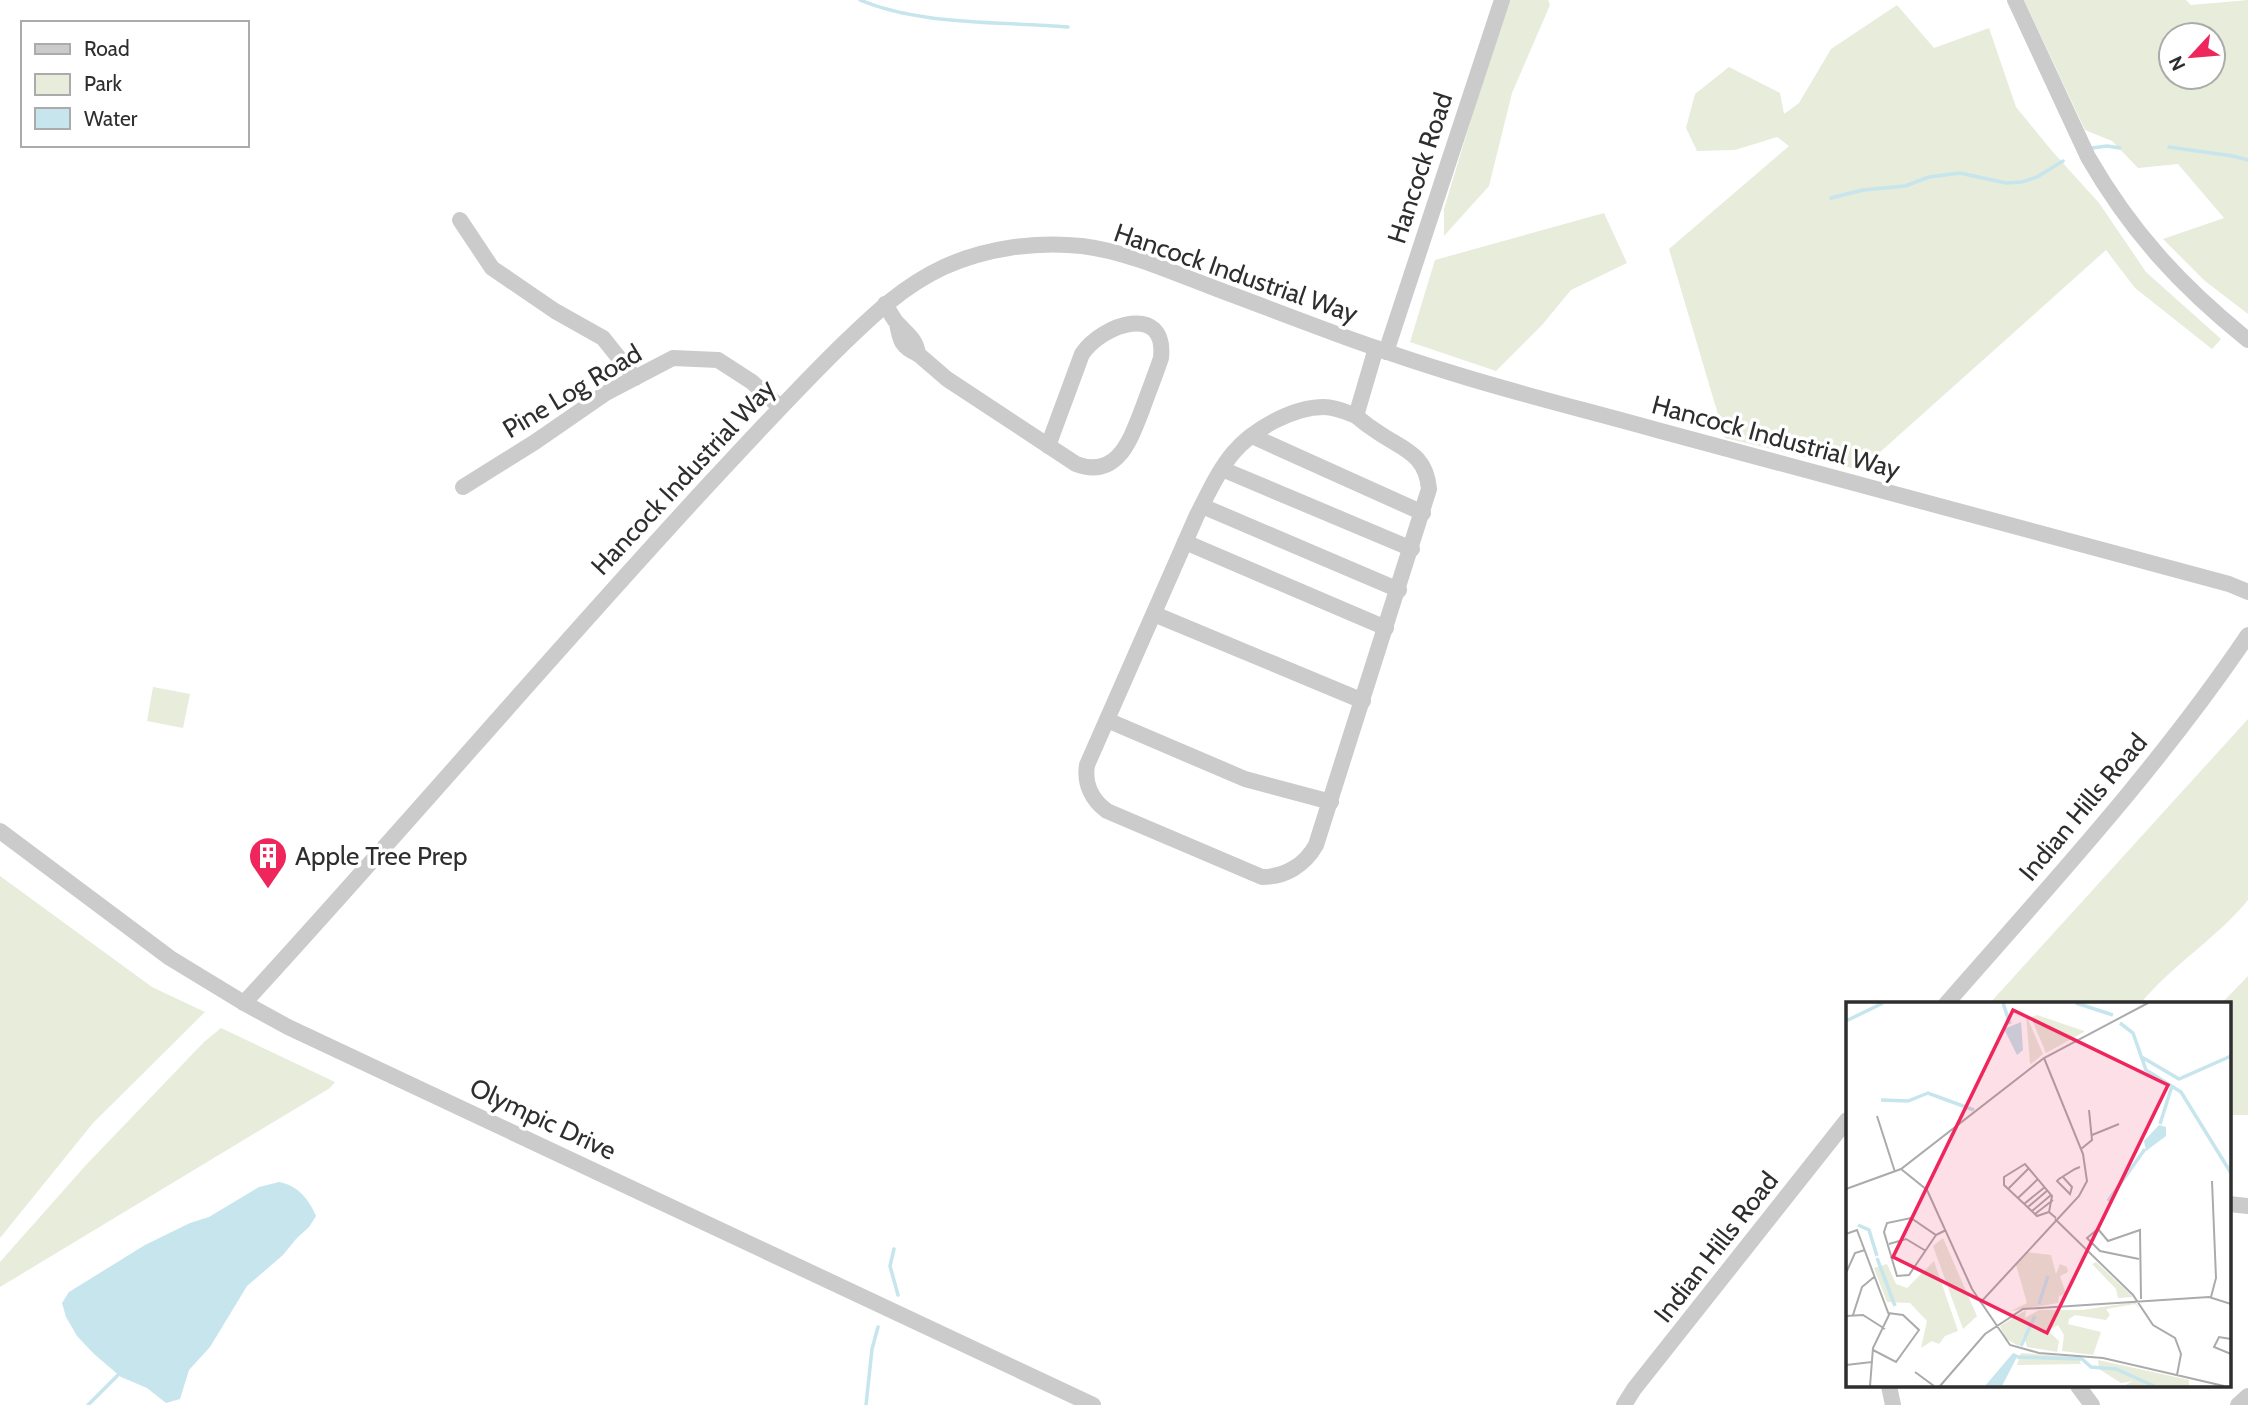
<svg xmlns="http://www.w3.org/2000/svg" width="2248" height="1405" font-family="Cabin,sans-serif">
<rect width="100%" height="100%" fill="#fff"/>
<g fill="#e7ecdb" fill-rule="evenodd">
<polygon points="1507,0 1548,0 1550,5 1512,93 1489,186 1444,236 1444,209"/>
<path d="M2024,0H2186L2191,5L2248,0V314L2205,281L2163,239L2224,218L2178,164L2138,168L2112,141L2085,130ZM2171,35H2213V77H2171Z"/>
<polygon points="1897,5 1934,48 1989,28 2016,107 2052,151 2099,203 2146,272 2221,339 2212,349 2135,288 2106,250 1860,470 1725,438 1669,249 1789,146 1777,137 1735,150 1697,151 1686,128 1695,94 1729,67 1780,93 1784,114 1799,103 1831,49"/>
<polygon points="1604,213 1627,263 1571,290 1542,325 1496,371 1410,342 1435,260"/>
<polygon points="153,687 190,694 183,728 147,721"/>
<path d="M2248,719V900C2216,939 2172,965 2140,1004H1989Z"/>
<polygon points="0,876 152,987 205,1012 93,1123 0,1238"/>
<polygon points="2248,976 2248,1115 2229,1115 2229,1004 2221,1004"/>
<polygon points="221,1028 335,1082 330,1088 0,1287 0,1262 86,1165 204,1042"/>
</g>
<path fill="#c6e5ed" d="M279,1182C297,1185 309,1199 316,1216L309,1227L296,1239L283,1255L247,1286L210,1347L189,1370L180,1399L166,1403L147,1388L121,1377L94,1354L77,1336L66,1317L62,1303L69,1292L145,1245L190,1223L209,1217L259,1187Z"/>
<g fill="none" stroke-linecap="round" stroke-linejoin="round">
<g stroke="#c6e5ed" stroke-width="3.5">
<path d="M860,0C921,26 1002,21 1068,27"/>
<polyline points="2169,147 2233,156 2248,160"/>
<polyline points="2092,148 2107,146 2120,148"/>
<polyline points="1831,198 1863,190 1905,186 1929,177 1960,173 2006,183 2022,182 2037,177 2063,161"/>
<polyline points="894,1249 890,1266 898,1295"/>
<polyline points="88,1405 118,1375"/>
<polyline points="866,1405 872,1349 878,1327"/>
</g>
<g stroke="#cbcbcb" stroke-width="16">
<path d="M2015,0L2088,157C2131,232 2181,286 2248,340"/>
<polyline points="460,220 492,268 555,311 603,338 635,378"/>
<path d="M885,304C889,310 893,319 898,324C908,335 916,339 918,354C901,347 900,340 897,323"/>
<polyline points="1386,352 1502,0"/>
<path d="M918,354L947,379L1076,464C1117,479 1130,441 1142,410C1148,393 1155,376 1161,358C1167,302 1102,324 1082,354L1048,446"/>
<path d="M1356,416C1363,422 1371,428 1379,433C1404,450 1426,454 1429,489L1316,845C1305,865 1285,877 1262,877L1107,811C1092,800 1084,784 1087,765L1197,515C1208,494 1218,471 1233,453C1253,429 1293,407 1324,407C1336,407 1346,412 1356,416L1376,348"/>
<polyline points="1252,436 1423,513"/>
<polyline points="1222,469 1412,549"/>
<polyline points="463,487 535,442 606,393 673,358 718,360 752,382 780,407"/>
<polyline points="1202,506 1399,590"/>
<polyline points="1185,542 1386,628"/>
<polyline points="1154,614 1363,701"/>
<polyline points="1107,720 1245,779 1331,802"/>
<polyline points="0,831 170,958 244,1003 288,1027 1093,1405"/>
<path d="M244,1003C401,832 552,654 710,483C753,437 796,390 841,346C873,315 903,286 944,267C986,248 1036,241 1082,246C1129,252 1174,273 1217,289C1295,318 1372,349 1452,373C1519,394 1589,411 1657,430C1847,483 2038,533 2229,584L2248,592"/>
<path d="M1946,1004C2051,884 2159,767 2248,635"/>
<polyline points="2229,1204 2248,1206"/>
<polyline points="1889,1386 1893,1405"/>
<polyline points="2078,1386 2092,1405"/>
<polyline points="1624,1405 1634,1389 1847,1120"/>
<polyline points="2238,1405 2248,1396"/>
</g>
</g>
<defs>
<symbol id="building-pin" viewBox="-11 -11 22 30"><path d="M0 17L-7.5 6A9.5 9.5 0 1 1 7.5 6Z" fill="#ef265b" stroke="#fff"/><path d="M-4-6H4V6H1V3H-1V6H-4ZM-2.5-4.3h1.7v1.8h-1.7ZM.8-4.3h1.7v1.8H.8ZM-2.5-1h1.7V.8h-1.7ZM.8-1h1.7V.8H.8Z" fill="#fff"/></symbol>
</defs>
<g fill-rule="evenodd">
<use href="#building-pin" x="246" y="834" width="44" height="60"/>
</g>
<g text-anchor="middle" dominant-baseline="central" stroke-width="7" stroke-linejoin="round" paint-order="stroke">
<g font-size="26" fill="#2e2e2e" stroke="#fff">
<text transform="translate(1420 168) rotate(-72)">Hancock Road</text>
<text transform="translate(1236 273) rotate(19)">Hancock Industrial Way</text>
<text transform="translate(572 391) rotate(-31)">Pine Log Road</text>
<text transform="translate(1776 437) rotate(15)">Hancock Industrial Way</text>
<text transform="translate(683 477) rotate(-47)">Hancock Industrial Way</text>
<text transform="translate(2083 807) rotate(-50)">Indian Hills Road</text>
<text transform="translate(543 1119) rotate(25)">Olympic Drive</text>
<text transform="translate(1716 1247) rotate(-52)">Indian Hills Road</text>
</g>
<g font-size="26" fill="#2e2e2e" stroke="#fff" text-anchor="start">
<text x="295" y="856">Apple Tree Prep</text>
</g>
</g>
<g transform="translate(1846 1002)">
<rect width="385" height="385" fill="#fff"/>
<path d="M180,13L197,52L185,62L184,61ZM191,13L238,29V30L200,51L185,15ZM97,236L131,314L117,327L87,244ZM181,250L205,253L210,272L214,262L221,265L222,270L214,274L220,292L213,294L212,301L165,309L181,301L170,263ZM88,259L112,329L99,334L93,342L86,339L75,346L81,319L64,301L41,300L28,266L41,262L50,282L61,286ZM250,260L287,295L272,296L270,287L246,262ZM289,300L294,308L289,302L260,307L264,313L260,318L229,313L223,317L222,322L255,330L247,353L216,349L218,333L212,323L202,329L213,339L211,350L181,345L178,333L173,344L160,337L154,324L180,308L179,316L193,308H236ZM175,351L232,355L235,362L171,363ZM252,358L343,378V384H278L287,379L275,381L253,367Z" fill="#e7ecdb"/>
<path d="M175,20L177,48L171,53L158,27ZM313,123L320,125V134L300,149L298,139ZM167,351L172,353L156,384H139Z" fill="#c6e5ed"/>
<path fill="none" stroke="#c6e5ed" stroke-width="3.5" d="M157,1L164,22M230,1L267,13M0,19L37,1M274,21L287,31L300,68L335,90L385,171M294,54L333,77L385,54M35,98L62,99L82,91L128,108M314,122L326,84M262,199L299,147M12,223L23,228L31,254M31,256L49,304M193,302L202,274M175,344L189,314M171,355L236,357L245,365L270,367L308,384"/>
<path fill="none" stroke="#ababab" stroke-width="2" d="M31,114L49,170M246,133L273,122M235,147L246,138L243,108M55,167L81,188L126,287L164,343L193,351L257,356L378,384M217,175L226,185L224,192L211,179L213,177L229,167L234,165M0,187L55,167L198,56L302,1M162,187L183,166M172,196L192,177M178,202L199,185M182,205L202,188M186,209L205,193M203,210L191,214L158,183V175L179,162L206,194L203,210L210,216M189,212L207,198M209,217L287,293L307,323L329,336L335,352L331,373M0,232L11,228L43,313L27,346L24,384M90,233L63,273L51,274L38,230L41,221L65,216L90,233L100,228M43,242L60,237L80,249M293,257L254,249L241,236L252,227L262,239L294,228L295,297M0,271L9,251L19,248M365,295L370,276L366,179M134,301L233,194L241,179L237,152L198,56M7,313L16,285L28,275M0,314L17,313L39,327M385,337L373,335L368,345L385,352M27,348L50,360L73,328L57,313L42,311M0,363L26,360M69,370L88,384M94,384L139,332L177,307L363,295L385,302"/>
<path fill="#ef265b" fill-opacity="0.15" stroke="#ef265b" stroke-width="3.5" d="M167,8L322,83L201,331L47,255Z"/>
<rect width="385" height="385" fill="none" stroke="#2e2e2e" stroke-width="3.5"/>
</g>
<rect x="21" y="21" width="228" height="126" fill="#ffffff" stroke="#ababab" stroke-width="2"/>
<rect x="35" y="44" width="35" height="10" fill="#cbcbcb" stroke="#ababab" stroke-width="2"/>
<text x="84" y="56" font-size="21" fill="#2e2e2e">Road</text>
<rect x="35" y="74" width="35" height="21" fill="#e7ecdb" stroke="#ababab" stroke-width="2"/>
<text x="84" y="91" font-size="21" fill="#2e2e2e">Park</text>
<rect x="35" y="108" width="35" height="21" fill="#c6e5ed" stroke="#ababab" stroke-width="2"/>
<text x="84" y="126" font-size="21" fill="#2e2e2e">Water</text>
<g transform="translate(2192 56) rotate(244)"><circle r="33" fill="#ffffff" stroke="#ababab" stroke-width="2"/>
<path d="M0-5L12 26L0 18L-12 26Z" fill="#ef265b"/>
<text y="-10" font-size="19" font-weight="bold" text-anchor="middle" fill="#2e2e2e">N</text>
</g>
</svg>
